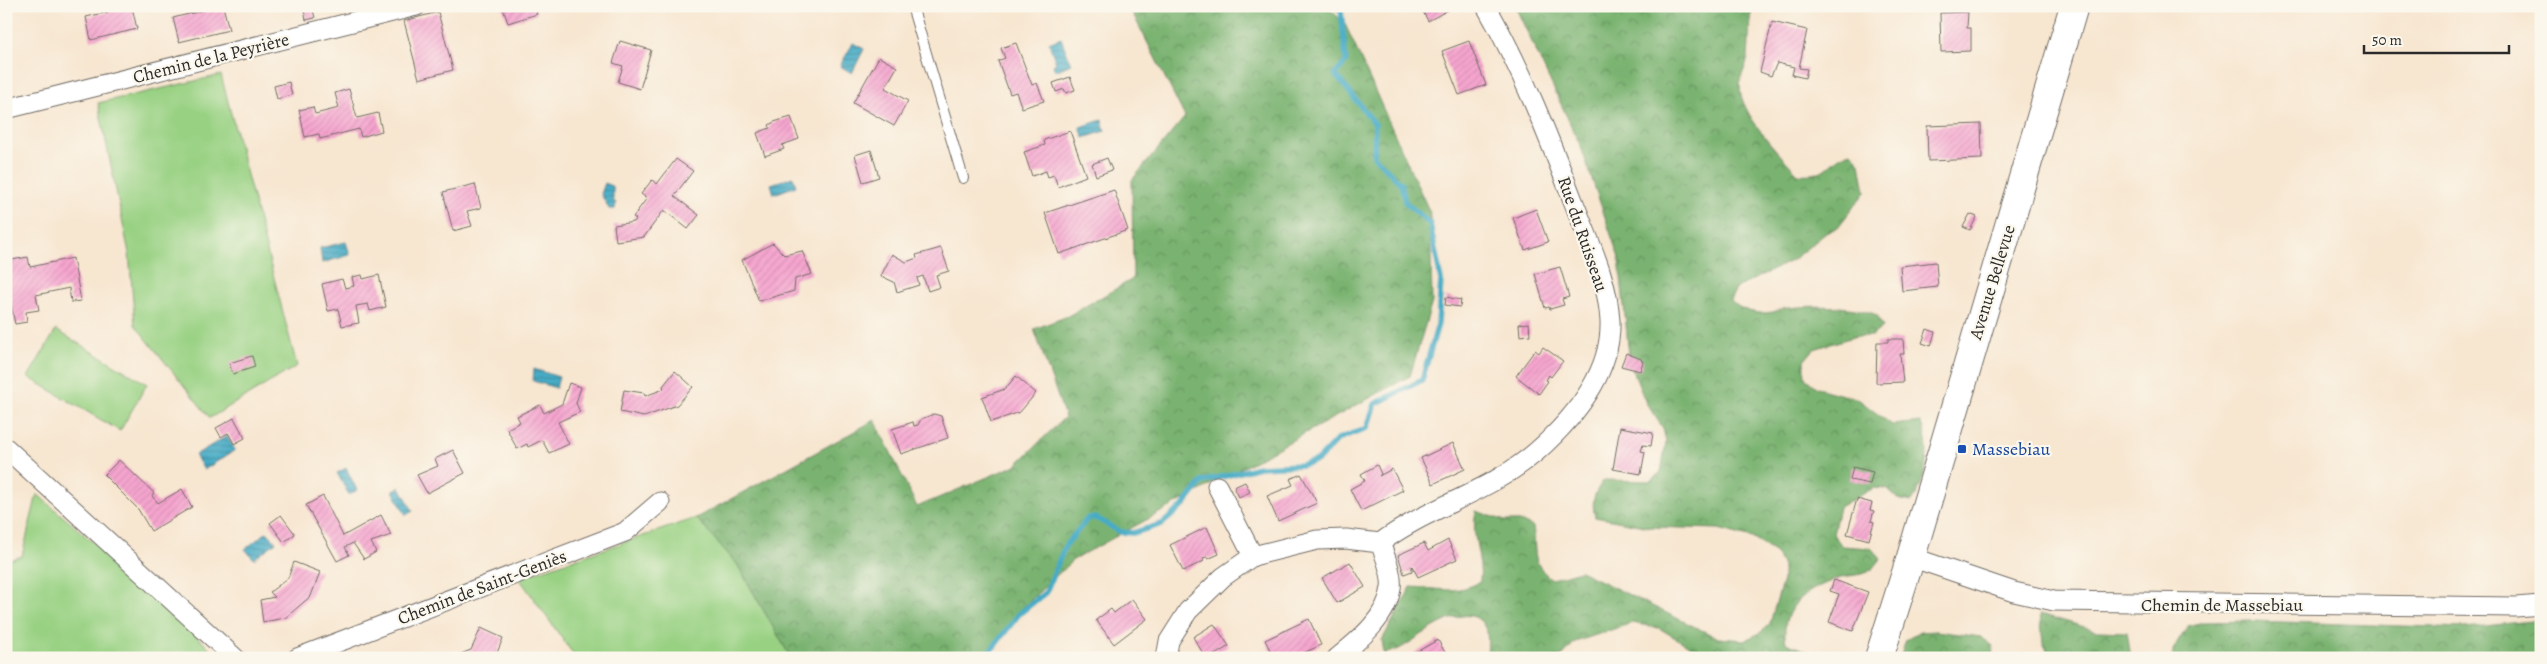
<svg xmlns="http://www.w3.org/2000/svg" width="2547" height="664" font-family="Alegreya,serif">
<defs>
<pattern id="forest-crowns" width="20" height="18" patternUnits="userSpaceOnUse" patternTransform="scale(1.25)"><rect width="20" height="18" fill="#7ab371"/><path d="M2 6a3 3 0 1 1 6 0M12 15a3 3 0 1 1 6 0" fill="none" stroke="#64925d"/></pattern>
<pattern id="water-rules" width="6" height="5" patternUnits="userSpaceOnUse" patternTransform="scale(1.25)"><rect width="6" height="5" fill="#47acc6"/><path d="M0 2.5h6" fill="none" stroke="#3b8ca1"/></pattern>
<pattern id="building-hatch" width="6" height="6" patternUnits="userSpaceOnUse" patternTransform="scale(1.25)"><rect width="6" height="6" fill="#f6a5cf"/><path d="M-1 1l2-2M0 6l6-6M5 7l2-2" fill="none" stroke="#d38eb2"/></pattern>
</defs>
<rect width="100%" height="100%" fill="#fbf7ec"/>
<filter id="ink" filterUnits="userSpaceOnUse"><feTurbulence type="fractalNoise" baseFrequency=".02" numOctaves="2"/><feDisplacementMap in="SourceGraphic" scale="10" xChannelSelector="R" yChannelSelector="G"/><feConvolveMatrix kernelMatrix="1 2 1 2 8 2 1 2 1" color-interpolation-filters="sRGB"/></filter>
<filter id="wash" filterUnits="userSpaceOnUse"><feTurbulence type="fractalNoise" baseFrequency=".0096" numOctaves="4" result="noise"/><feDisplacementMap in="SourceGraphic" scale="20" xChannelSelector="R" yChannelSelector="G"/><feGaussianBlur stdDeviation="1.12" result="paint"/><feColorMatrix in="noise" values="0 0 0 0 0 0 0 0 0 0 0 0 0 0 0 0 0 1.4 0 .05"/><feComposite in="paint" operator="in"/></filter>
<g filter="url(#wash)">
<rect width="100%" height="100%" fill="#f7e6d0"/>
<g fill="#99d183" stroke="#627e57">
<polygon points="221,75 297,366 210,418 135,325 129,253 98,103"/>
<polygon points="56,330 147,384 120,431 28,377"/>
<polygon points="37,494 158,598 219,658 6,658 6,561 22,556"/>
<polygon points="696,518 737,564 791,658 576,658 519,578"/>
</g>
<g fill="url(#forest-crowns)" stroke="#526f4e">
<polygon points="1129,6 1327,6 1345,24 1430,213 1432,302 1410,376 1073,560 1017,613 985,658 791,658 737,564 696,518 875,420 917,507 1016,465 1065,417 1034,329 1068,316 1133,279 1132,180 1185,117"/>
<path d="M1515,6H1753C1748,22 1750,39 1748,56C1747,66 1740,75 1740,86C1739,113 1780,155 1798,174C1831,177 1825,160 1851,152L1860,163L1865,192L1838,227L1826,233L1791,261L1736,288L1730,301C1743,311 1756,315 1773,312C1778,311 1783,308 1788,308C1813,305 1854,305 1877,315L1883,327L1871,336H1856L1814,349L1804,361L1805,378L1817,388L1858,399L1892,425L1920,422C1933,445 1926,481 1912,502L1898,499L1887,489L1874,488L1839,507L1833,534L1842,546L1871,548L1881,559C1878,562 1874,569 1870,571C1863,575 1852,575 1843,577C1811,587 1778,605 1786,643L1823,658H1709L1659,628L1632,623L1575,642L1560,658H1487C1487,650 1489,638 1486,630C1472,592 1417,640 1399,649C1394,651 1389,652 1384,654L1382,640L1411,587C1437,588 1456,595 1480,582C1483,557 1470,536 1476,511L1505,521H1520L1533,527C1537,552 1530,563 1552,579L1580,571L1718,638L1745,640L1760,633L1770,623L1783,580V566L1776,553L1752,538L1719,529L1650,527L1595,517C1591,501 1594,493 1604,480L1650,481L1661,472L1666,442L1663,428L1646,403L1630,364L1619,258L1581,147Z"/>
<polygon points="2040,614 2098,631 2127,632 2131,658 2051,658 2043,643"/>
<polygon points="2541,620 2541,656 2536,658 2173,658 2173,650 2188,626 2203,622 2252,621 2465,628"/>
<polygon points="1936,631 1981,637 1993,646 1992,658 1900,658 1906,640 1920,632"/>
</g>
<g fill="url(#water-rules)" stroke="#396c78">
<polygon points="1061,38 1071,64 1055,71 1053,65 1056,63 1049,43"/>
<polygon points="853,43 864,49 852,73 840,66"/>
<polygon points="1102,120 1105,131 1084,138 1080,127"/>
<polygon points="793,177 796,186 774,194 771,184"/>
<polygon points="605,183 613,187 613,200 616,203 615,209 609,209 601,194"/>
<polygon points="346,242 350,255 322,263 320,248"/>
<polygon points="534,369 559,377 556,388 533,381"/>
<polygon points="227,436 235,450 204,470 195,455"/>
<polygon points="346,468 357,490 349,495 337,473"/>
<polygon points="400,487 413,511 406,515 393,491"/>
<polygon points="267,532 276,542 254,559 245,549"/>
</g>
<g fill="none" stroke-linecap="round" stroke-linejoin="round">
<polyline stroke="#47acc6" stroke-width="5.5" points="985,658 1019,614 1046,592 1065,546 1088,518 1096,518 1121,532 1133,533 1162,524 1183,506 1202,482 1259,467 1301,465 1318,460 1338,439 1367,428 1375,404 1422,380 1438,324 1441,280 1430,224 1405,202 1401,184 1374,156 1375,124 1335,74 1346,62 1341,10 1333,6"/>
</g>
<g id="blocks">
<g fill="url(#building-hatch)">
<polygon points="107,6 132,7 137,29 91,40 86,17 108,12"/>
<polygon points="203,6 223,6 229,30 179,42 173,18 204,10"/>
<polygon points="303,6 312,6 315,18 306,20"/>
<polygon points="502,6 534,6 537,14 508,23"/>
<polygon points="1420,6 1448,6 1450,9 1428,21"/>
<polygon points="438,12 453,70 419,79 404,21"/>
<polygon points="1968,12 1967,28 1971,28 1971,51 1941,52 1940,13"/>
<polygon points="1772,22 1807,30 1799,68 1807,69 1805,78 1792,75 1794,67 1777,63 1771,76 1760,72"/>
<polygon points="620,41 651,50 640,89 618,82 623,66 613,63"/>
<polygon points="1469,41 1486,85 1459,95 1442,51"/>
<polygon points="1016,43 1032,85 1037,83 1044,101 1022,108 1016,92 1010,94 998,61 1005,58 1001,48"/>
<polygon points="879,57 897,67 885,88 908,101 894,126 853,103"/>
<polygon points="1070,77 1075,90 1066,93 1064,89 1056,92 1053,83"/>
<polygon points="289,82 292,95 277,99 274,86"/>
<polygon points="349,89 357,118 378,113 382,131 361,137 359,129 320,139 319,134 305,137 299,110 313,107 315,114 339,108 335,93"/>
<polygon points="791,117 799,139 782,145 784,149 765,156 757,133 770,128 769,125 774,122"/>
<polygon points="1981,124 1982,159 1928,161 1927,126"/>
<polygon points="1070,131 1086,176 1058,187 1054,175 1048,177 1046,171 1032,176 1024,152 1045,145 1044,140"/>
<polygon points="871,150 879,177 863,182 855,155"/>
<polygon points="1107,158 1112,170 1096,176 1092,164"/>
<polygon points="676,159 693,171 674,196 699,215 688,229 664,210 644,237 616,241 614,225 634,222 636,219 633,217 647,198 641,194 652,180 657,184"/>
<polygon points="475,184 481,208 467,211 472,226 453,231 443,192"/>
<polygon points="1114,190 1128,230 1059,254 1045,213"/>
<polygon points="1536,209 1548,242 1525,250 1513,218"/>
<polygon points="1970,214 1977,217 1970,230 1963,227"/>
<polygon points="773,243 784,255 802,251 812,274 795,279 794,291 759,301 742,260"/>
<polygon points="941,248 949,271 936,275 940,287 928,291 923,276 917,278 919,285 897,292 894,282 881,276 892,254 906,262 917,258 916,255"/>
<polygon points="28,257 30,267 73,258 81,301 71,302 69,288 36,295 39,310 26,312 27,322 15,324 6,280 6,261"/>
<polygon points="1936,262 1938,287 1902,291 1900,266"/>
<polygon points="1560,267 1569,297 1562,299 1564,305 1550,309 1549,307 1545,308 1535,274"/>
<polygon points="362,275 363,279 379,275 386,307 370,311 368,304 356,306 359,323 342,326 338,309 328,311 322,284 342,279 345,288 354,286 352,277"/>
<polygon points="1446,297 1461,300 1460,307 1445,305"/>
<polygon points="1529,323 1530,335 1520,336 1519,324"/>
<polygon points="1927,329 1935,332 1931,346 1922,343"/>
<polygon points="1888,339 1903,339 1904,354 1900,354 1903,382 1876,383 1877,342 1888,342"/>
<polygon points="1543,347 1563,361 1551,377 1549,375 1546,380 1548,381 1539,394 1516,376 1535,350 1539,353"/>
<polygon points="1626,353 1641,359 1643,362 1640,371 1621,366"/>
<polygon points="252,356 255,367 233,374 229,363"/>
<polygon points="675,371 693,387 677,405 644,417 620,412 624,390 644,393 645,396 664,389 663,386"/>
<polygon points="1016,376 1036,393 1020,412 991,422 982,397 1005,389"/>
<polygon points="569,383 581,387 576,403 580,412 558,422 569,444 549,453 542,440 528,447 527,444 517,449 507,429 520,422 517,416 540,405 544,413 562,404"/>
<polygon points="934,414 941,416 948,438 901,454 892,429 913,422 914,426 918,425 921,419"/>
<polygon points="234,418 245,438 234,444 228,433 221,437 216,428"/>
<polygon points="1620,427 1653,433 1651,446 1643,445 1641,451 1645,452 1641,474 1613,469"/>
<polygon points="1453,443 1465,469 1433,484 1421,458"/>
<polygon points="453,450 465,473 427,493 417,475 438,466 435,459"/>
<polygon points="119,460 154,493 152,496 158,503 182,489 192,507 151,531 138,509 104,475"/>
<polygon points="1377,465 1381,474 1379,476 1392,469 1403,490 1361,511 1350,489 1365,481 1361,474"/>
<polygon points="1853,467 1873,472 1870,484 1850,480"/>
<polygon points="1301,474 1317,503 1278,521 1267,496 1293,485 1290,479"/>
<polygon points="1245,482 1250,492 1239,497 1234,487"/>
<polygon points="323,496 343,536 381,515 391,535 371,542 376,552 364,559 353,543 345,547 349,555 337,561 306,505"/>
<polygon points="1857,499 1872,503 1870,510 1874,511 1871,521 1874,522 1869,540 1847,534"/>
<polygon points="281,515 295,534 284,542 270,523"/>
<polygon points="1207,527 1219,554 1208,559 1207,557 1203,558 1204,561 1183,571 1170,545"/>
<polygon points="1448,540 1457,559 1418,577 1412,566 1412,571 1404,574 1398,555 1424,543 1428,551"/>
<polygon points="294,562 320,572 311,596 285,618 263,622 260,600 275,597 270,592 288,578"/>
<polygon points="1350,562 1365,587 1337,603 1322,578"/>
<polygon points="1834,580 1868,592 1853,631 1829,622 1839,594 1830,591"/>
<polygon points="1132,599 1147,619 1114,644 1096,620 1111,609 1114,613"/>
<polygon points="1309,619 1321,645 1293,658 1274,658 1265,640"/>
<polygon points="1214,624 1229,646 1210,658 1206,658 1193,637"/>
<polygon points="481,628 503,638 495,658 450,658 471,650"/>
<polygon points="1438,640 1448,658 1406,658 1416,652"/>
</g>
</g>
</g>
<g filter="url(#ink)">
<use href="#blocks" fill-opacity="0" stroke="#726c65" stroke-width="1"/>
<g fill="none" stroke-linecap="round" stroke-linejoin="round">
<defs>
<polyline id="lane" points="912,6 963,178"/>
<g id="street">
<polyline points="6,109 416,6"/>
<polyline points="6,448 235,658"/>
<polyline points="1217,486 1253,556"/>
<path d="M1380,543C1428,507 1490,492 1536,452C1572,420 1612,373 1610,321C1608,280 1589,241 1574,203C1548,136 1522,69 1486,6"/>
<polyline points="1911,557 2014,592 2054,601 2516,607 2541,605"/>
<polyline points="297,658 625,532 660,502"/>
<path d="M1166,658L1169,641L1188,611L1223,577L1253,556L1317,540L1346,539L1380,543C1385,556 1393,574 1391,588C1387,618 1359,640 1337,658"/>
</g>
<polyline id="secondary" points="1879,658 1911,557 2074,6"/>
</defs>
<use href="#lane" stroke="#726c65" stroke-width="12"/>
<use href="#street" stroke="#726c65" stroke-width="21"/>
<use href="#secondary" stroke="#726c65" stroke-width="30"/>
<use href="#lane" stroke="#fff" stroke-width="10"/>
<use href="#street" stroke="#fff" stroke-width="19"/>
<use href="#secondary" stroke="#fff" stroke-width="28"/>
</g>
</g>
<rect fill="#1a4fb4" stroke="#fbf7ec" stroke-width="2" x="1957" y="444" width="10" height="10" rx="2.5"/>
<g text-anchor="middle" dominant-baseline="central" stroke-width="4.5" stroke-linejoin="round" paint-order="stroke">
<g font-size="18" fill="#2b2b2b" stroke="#fbf7ec">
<text transform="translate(211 58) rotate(-14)">Chemin de la Peyrière</text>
<text transform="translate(1583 234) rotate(71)">Rue du Ruisseau</text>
<text transform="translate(1992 282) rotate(-73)">Avenue Bellevue</text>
<text transform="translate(482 587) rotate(-21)">Chemin de Saint-Geniès</text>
<text x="2222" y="605">Chemin de Massebiau</text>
</g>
<g font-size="18" fill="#164399" stroke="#fbf7ec" text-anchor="start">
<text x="1972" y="449">Massebiau</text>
</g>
</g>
<rect width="2547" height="664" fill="none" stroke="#fbf7ec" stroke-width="25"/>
<path d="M2364 45v8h145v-8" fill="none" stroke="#2b2b2b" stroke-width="2.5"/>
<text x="2372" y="45" font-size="15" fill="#2b2b2b" stroke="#fbf7ec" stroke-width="4" paint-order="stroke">50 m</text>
</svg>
